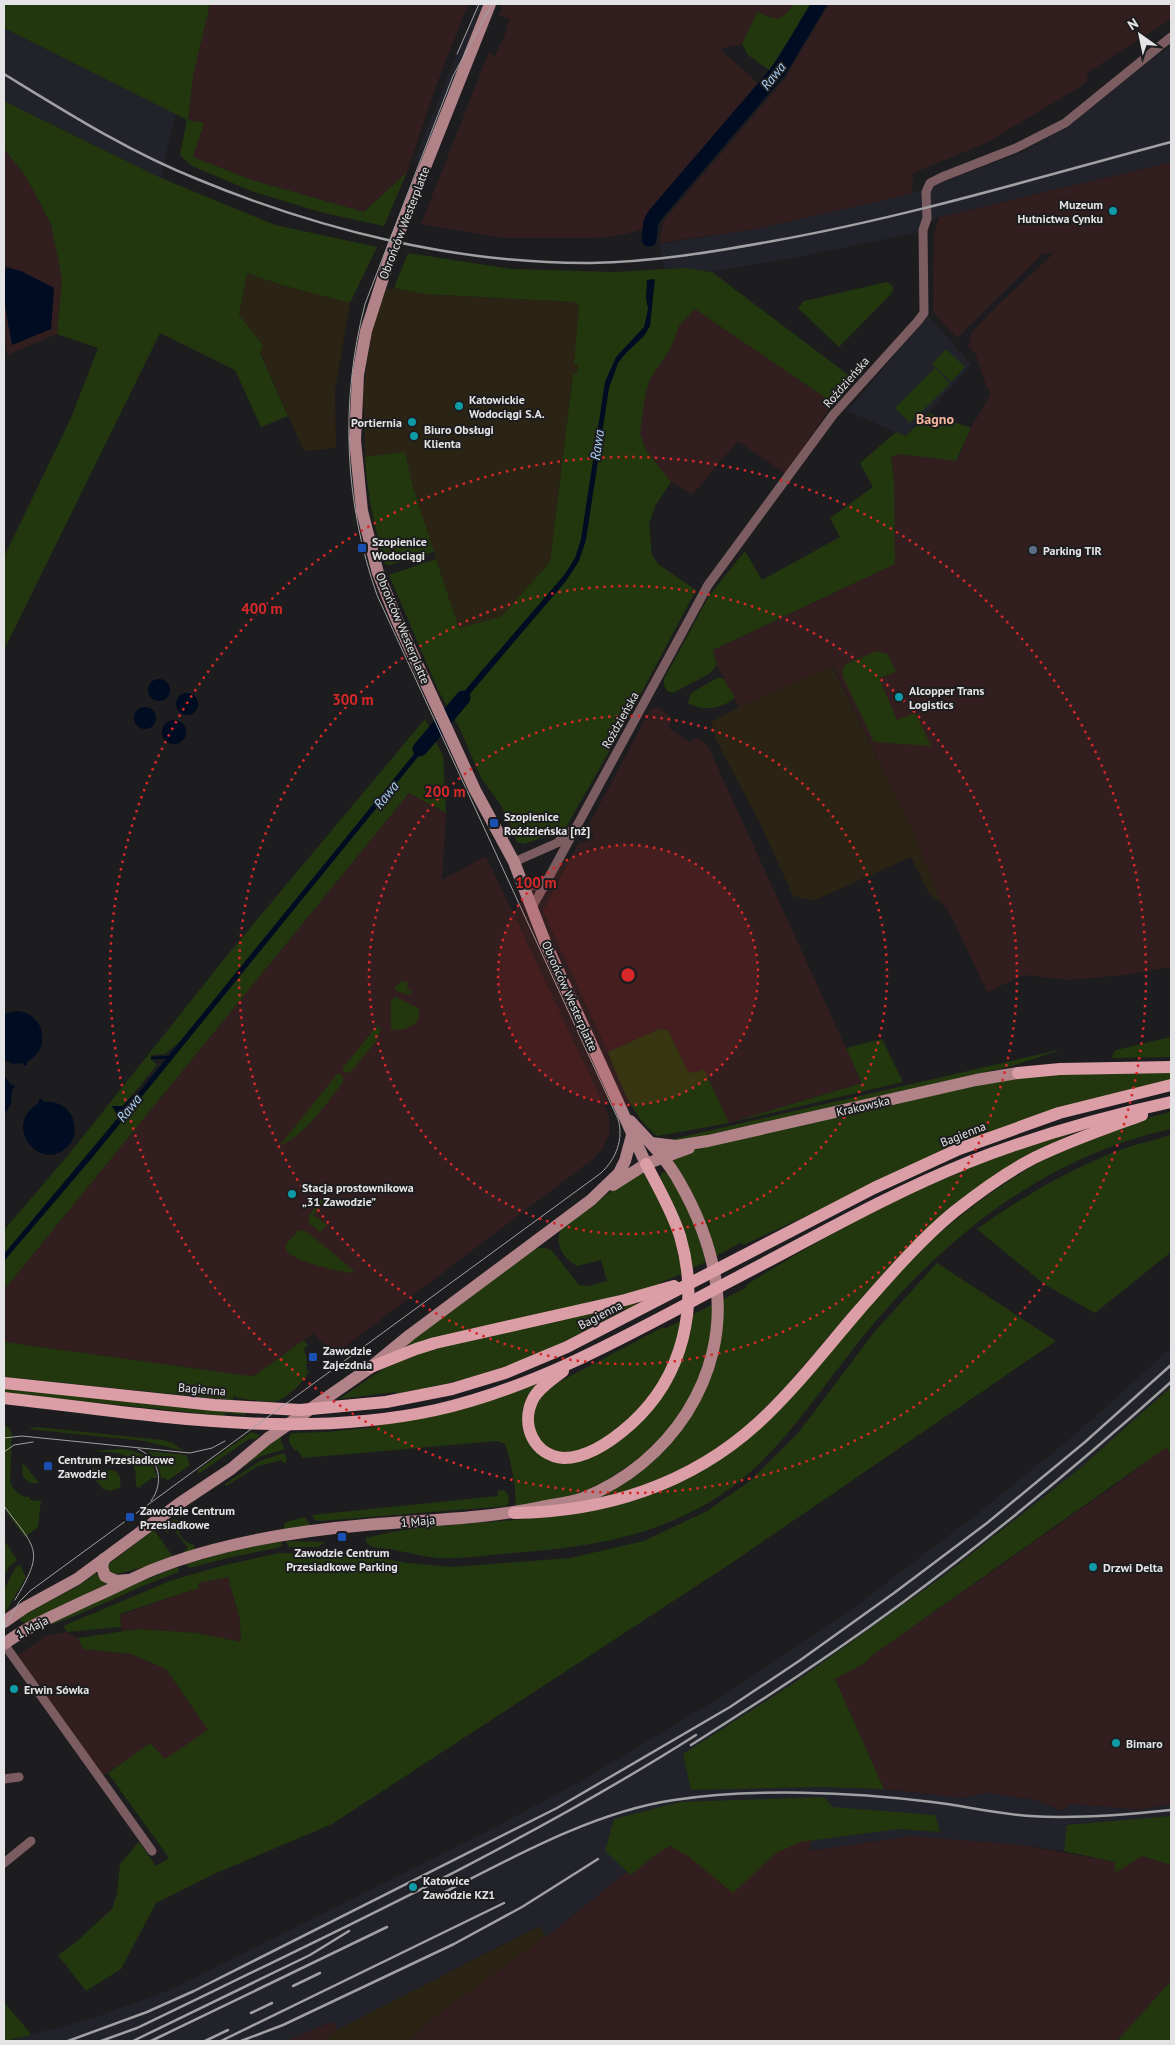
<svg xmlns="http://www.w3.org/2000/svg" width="1175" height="2045" font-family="'PT Sans',sans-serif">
<rect width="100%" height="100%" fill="#1d1d1f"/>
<g fill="#2b2313">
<polygon points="247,273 282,285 350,303 335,390 336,448 304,451 260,352 263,345 239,315"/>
<polygon points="394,288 425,294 576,302 579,307 575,364 578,365 577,374 573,374 550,562 502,616 459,630 413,487 405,452 365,457 363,393 372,328 382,290"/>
<polygon points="832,666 913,830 941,902 929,894 911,857 813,901 793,896 759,821 716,740 711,722 739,707"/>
<polygon points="540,1926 546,1937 439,2014 425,2026 411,2041 322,2041 338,2029"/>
</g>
<g fill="#321e1e">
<polygon points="210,4 468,4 436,86 407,172 364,212 252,180 193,157 204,123 188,120 193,76"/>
<polygon points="503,4 793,4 787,14 781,18 772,18 757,12 742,44 720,49 760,85 703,153 649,213 643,229 622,235 594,238 505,238 421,224 489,52 494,57 504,37 510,18 499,16"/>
<polygon points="829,4 1171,4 1171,19 1088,72 1086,83 986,143 913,173 912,194 757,229 659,243 664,220 785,79"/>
<polygon points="4,149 25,175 51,224 62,279 57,334 7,355 4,333"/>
<polygon points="1171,162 1171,496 1170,506 1171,507 1171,967 1125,975 1069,980 1024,975 987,992 950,913 941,902 913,830 833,666 739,707 717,665 713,650 895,564 894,479 891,457 899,454 957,461 971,428 991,394 987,388 976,355 968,346 972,332 998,305 1055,252 1041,255 957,338 933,312 934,235 939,217"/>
<polygon points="695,309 833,403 786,474 738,441 692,495 671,482 645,449 640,433 645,397 649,381 672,346 679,326"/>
<polygon points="657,707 669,715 671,720 669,728 689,742 694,739 699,739 707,744 862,1083 729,1123 704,1070 695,1073 688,1071 668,1030 659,1029 608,1052 543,911 579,842 581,843 594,838 591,832 584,835 584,834 650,710"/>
<polygon points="409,793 446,813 442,880 486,856 609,1116 609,1134 603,1148 593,1159 338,1352 322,1343 314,1333 255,1375 250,1376 4,1342 4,1290"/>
<polygon points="1170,1444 1171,1445 1171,1804 1139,1810 1070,1804 1063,1811 1035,1800 988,1793 962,1798 884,1789 835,1679 865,1663 870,1657 1118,1483"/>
<polygon points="228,1577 240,1620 241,1642 197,1633 138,1629 121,1631 120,1615 199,1588 198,1583"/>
<polygon points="67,1632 78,1638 83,1649 131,1654 166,1669 208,1730 165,1760 150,1744 102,1776 17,1656 46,1636"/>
<polygon points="820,1808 809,1851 910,1836 1023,1845 1115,1862 1115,1865 1142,1856 1171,1865 1171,1981 1117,2041 411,2041 425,2026 439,2014 560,1926 653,1850"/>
<polygon points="333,2021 338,2029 322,2041 286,2041"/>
</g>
<g fill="#21222a">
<polygon points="477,4 483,4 421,163 414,161"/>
<polygon points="4,28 175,114 161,178 4,101"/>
<polygon points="1171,45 1171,162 939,217 916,233 788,259 712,272 685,268 665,269 659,244 757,229 911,194 1022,152 1061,130"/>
<polygon points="928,316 971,364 928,413 905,436 847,411"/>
<polygon points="1171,1348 1171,1387 1079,1469 942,1577 875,1626 794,1683 683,1754 729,1772 962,1798 988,1793 1035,1800 1062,1811 1070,1804 1139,1810 1171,1804 1171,1820 1134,1826 1064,1851 1023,1845 910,1836 809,1851 819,1808 653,1850 546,1937 539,1926 338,2029 332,2021 286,2041 8,2041 93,2018 172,1989 488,1831 581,1781 722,1696 848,1612 981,1511 1078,1432"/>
</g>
<g fill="#23370f">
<polygon points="4,4 210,4 193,76 188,120 204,123 193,157 252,180 364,212 407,172 384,226 324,213 254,192 192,166 180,155 187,120 4,28"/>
<path d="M793,4H813L769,70L748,55L742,44L757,12C776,20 782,23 793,4Z"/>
<polygon points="4,101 161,178 275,225 377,247 350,303 282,285 247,273 239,315 263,345 260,353 288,416 261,427 235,370 160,333 4,650 4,557 71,418 98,348 57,334 62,279 51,224 25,175 4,149"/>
<polygon points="408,253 512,269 614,272 685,268 712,272 855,380 833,403 695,309 679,326 672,346 649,381 645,397 640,433 645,449 671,482 655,506 649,524 652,555 659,565 696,590 628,718 565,829 524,844 517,842 501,805 481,778 460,729 438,690 389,575 436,559 459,629 502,616 550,562 573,374 577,374 578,365 574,364 579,307 576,302 425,294 394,288"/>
<polygon points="887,282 892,285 893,289 891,294 839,347 798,308 804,301"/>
<polygon points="946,349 965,367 951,382 932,364"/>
<polygon points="935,368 950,384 910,423 895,408"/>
<polygon points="928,413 971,428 956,461 900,454 891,457 894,479 895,564 713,650 717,665 709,674 673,693 667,691 664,685 664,679 709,596 745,551 762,580 840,537 830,518 873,487 860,463 896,432 906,436"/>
<path d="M405,452L413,487L434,552L389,565L385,564C375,528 367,494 365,457Z"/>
<polygon points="877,651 888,654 896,672 879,678 897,720 915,713 931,746 874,742 842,675 844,665"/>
<path d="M717,678H723L735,698C719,709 705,712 688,703L691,693Z"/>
<polygon points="425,719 432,732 181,1040 165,1054 151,1055 152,1060 157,1065 123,1106 112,1107 119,1116 4,1254 4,1230 70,1153 225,958"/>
<polygon points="434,737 443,756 446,813 409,793 4,1290 4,1261 91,1159"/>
<polygon points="401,981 409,983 406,987 412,992 409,995 396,991 395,988"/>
<path d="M396,997L418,1008C425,1023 404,1033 391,1029V1000Z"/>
<polygon points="377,1026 381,1029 376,1041 350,1073 344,1072 342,1069"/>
<path d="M659,1029L668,1030L688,1071L695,1073L704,1069L729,1123L862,1083L846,1048L882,1039L903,1082L729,1123L657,1136C631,1115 620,1083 608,1052Z"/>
<polygon points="1171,1037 1171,1057 1112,1058 1113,1054 1116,1050"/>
<polygon points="1063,1049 1012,1066 675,1143 660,1142"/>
<polygon points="1171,1072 1171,1080 1123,1091 819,1210 743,1245 742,1242 716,1256 670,1159 690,1151 712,1145 983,1083 1043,1075"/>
<path d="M338,1073L343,1077V1082C325,1105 309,1131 282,1145L281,1144Z"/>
<path d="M1171,1112V1129C1038,1158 932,1247 850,1353C808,1406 772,1464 713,1500C645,1541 578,1548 500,1554C480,1556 458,1559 438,1558C422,1556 406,1552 390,1549C382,1548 374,1549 367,1544L366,1538C402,1528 438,1526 475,1523C565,1516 635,1512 715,1463L911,1259C990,1185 1065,1137 1171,1112Z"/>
<path d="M1076,1131L1021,1159L851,1310L777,1397L736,1435L688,1467L627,1492L593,1498L650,1464L675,1438L687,1422L722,1300L747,1287L746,1285C815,1242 886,1202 961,1172C998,1156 1037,1144 1076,1131Z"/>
<path d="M1171,1135V1252L1095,1313L1044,1284L977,1229C1022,1197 1071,1168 1123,1149C1139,1143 1155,1140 1171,1135Z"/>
<path d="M644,1170L670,1221L683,1273L660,1283V1286L405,1347L404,1346L533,1250C540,1247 545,1247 552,1251L579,1285L588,1286L607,1281L601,1260L577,1266C563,1259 553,1242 562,1228L621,1184Z"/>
<path d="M665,1172C679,1183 704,1244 705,1262L691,1269L660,1178L661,1173Z"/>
<polygon points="324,1199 324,1202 313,1215 327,1225 320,1232 309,1223 308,1217 320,1200"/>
<path d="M299,1230L306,1231L353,1270L354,1273C339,1272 302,1263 290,1254C286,1251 286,1248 286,1244Z"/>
<polygon points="937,1263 1056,1341 730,1564 332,1824 214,1874 156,1903 121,1969 86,1991 58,1955 75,1943 112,1909 117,1894 120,1864 139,1842 156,1866 169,1858 108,1773 150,1743 165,1759 208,1730 166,1669 131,1654 83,1649 78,1638 138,1629 197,1633 241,1642 240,1620 228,1577 198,1583 199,1588 120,1614 121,1627 67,1632 63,1626 170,1581 221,1566 279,1553 358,1554 407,1563 452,1567 570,1558 644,1541 707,1511 750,1481 799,1432 876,1330"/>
<path d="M634,1303L636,1306C591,1328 547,1352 500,1368C466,1380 431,1387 396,1394L395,1392L339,1399L386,1367L421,1352Z"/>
<path d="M712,1305C715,1386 662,1455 591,1488C567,1499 539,1503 514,1509C519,1498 510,1456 505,1444L497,1441L303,1458L297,1450L295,1451L289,1442V1437L292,1433L327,1432L376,1427L377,1425L534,1384L536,1386C521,1425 513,1425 545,1457L616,1443L688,1340L692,1315Z"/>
<polygon points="683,1320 676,1350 658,1386 625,1424 595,1445 566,1454 550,1449 534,1434 534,1407 548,1388 663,1327 664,1329"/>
<path d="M304,1340L308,1346L304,1348L307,1361L306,1370L309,1371C306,1380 287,1398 277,1401C270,1403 240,1399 233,1396V1400L4,1377V1342L250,1376L255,1375Z"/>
<polygon points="1171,1387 1171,1458 1167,1447 870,1657 865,1663 835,1679 884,1789 821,1787 691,1790 683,1754 794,1683 942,1577 1079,1469"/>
<polygon points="4,1388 246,1412 246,1415 225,1413 225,1416 4,1393"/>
<path d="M4,1425L9,1428L12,1434L10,1481C13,1491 20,1497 30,1497V1500L41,1501L38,1527L25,1537L4,1509Z"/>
<polygon points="36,1427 163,1440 173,1443 183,1451 144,1441 28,1429"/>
<polygon points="251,1432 260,1435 256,1439 249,1439 198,1474 198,1470"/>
<polygon points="281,1436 281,1442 285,1449 259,1457 239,1470 273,1441"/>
<path d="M120,1449C139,1450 154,1458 157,1478H152L138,1488L136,1485C137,1451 121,1453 92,1451Z"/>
<polygon points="148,1451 186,1455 190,1465 167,1481 165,1478 161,1478 158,1464"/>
<polygon points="284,1453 287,1459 286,1462 283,1463 282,1460 258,1466 223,1488 226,1486 225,1484 260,1461"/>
<polygon points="22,1463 24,1464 39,1483 30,1483 23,1477"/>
<path d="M90,1468L115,1471C121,1476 122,1481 119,1488L110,1491L103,1489L88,1470Z"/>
<polygon points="500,1490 505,1491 508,1495 509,1502 506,1506 320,1521 315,1520 312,1515 498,1496 498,1491"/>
<polygon points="305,1517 311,1526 284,1531 284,1525 286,1522"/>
<path d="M174,1519L178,1520C177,1532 181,1542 194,1545L195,1551L182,1553L188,1548L173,1528L167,1533L163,1527Z"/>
<path d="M154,1530L174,1558C165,1561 117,1575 110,1575L108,1566L109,1564Z"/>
<polygon points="4,1540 17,1560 8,1568 4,1578"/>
<polygon points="281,1541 282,1545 277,1548 232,1557 189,1568 186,1564 236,1550"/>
<polygon points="286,1541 325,1542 318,1547 289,1547"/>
<polygon points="20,1565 26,1577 4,1615 4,1589 16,1567"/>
<path d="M178,1567L179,1572C132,1588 88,1614 41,1628L125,1588Z"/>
<polygon points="96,1573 107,1584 26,1624 20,1621 21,1616 80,1585"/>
<polygon points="824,1797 832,1807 935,1815 940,1832 899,1829 801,1842 776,1853 733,1893 688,1856 670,1846 655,1855 631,1875 605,1851 614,1819 680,1802"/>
<polygon points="1171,1816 1171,1865 1142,1856 1115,1873 1115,1862 1064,1851 1067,1825"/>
<polygon points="1171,1981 1171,2041 1117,2041"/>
<polygon points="4,2002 30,2033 31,2035 4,2041"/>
</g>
<g fill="#000c21">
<path d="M6,267L21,271L54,288L51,329L12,345C8,320 0,291 6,267Z"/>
<polygon points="655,279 650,326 644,336 626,353 618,363 609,388 586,540 579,561 566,581 451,716 448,710 565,574 575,558 581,539 605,382 616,357 644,327 648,309 646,298 647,280"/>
<circle cx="159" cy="690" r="11"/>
<circle cx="187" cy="704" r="11"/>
<circle cx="145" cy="718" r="11"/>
<circle cx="174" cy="732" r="12"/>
<polygon points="432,732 434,737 91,1159 4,1261 4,1254 119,1117 112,1106 123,1106 133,1095 135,1097"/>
<path d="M18,1011C46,1015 51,1049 27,1062V1065L24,1066L23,1063L13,1064L4,1060V1014Z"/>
<polygon points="4,1075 11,1085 14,1085 15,1088 12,1089 11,1104 4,1115"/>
<path d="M42,1099L43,1102C57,1100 72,1108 74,1123C76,1131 74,1139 69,1145C42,1176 0,1125 39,1103L38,1100Z"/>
</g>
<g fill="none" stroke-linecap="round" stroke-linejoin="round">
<polyline stroke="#000c21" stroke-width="2.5" points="152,1058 170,1057"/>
<g stroke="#000c21" stroke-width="15">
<polyline points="649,239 651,222 655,215 780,69 819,4"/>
<polyline points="420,749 463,698"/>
</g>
<g stroke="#7b5d61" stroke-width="9">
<polyline points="514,862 557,843 571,831"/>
<polyline points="523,883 535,886 548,879 708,585 833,415 918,321 924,313 923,230 927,218 926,192 930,183 942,177 1016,148 1065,123 1171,37"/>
<polyline points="532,907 547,881"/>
<polyline points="4,1644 152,1851"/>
<polyline points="4,1779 19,1777"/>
<polyline points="4,1863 31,1841"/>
</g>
<g stroke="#b18288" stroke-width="12">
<polyline points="490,4 392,250 366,331 358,375 355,440 362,511 378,573 397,620 475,790 514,862 545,942 646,1164"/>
<polyline points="651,1143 676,1146 708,1141 976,1080 1018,1073"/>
<polyline points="613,1185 646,1164 689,1148"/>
<polyline points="104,1559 102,1567 105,1576 116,1581 128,1580"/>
<polyline points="4,1622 24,1608 77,1579 180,1503 231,1469 267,1439 371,1367 410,1335 591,1200 619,1173 625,1161 632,1135"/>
<path d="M4,1644C30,1625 60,1613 89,1599C110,1590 131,1579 152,1570C219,1543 294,1531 366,1525C424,1520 484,1519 541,1507C555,1504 570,1503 583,1498C669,1464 729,1377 716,1283C711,1248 697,1213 680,1183C667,1159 648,1140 630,1121"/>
</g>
<g stroke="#db9ea6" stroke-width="12">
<polyline points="1018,1073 1060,1069 1171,1067"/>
<polyline points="371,1367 416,1349 435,1343 625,1300 674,1286"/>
<path d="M563,1371C553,1379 539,1387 533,1399C520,1425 534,1456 564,1458C589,1458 613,1440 631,1424C684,1376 700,1304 680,1236C672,1211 658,1187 646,1164"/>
<polyline points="4,1383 214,1405 300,1410 386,1402 452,1389 505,1373 567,1347 874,1188 959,1149 1059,1113 1171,1085"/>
<path d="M4,1398C146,1414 294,1441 436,1410C543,1386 640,1328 736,1278C813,1238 889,1194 969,1162C1035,1136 1102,1117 1171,1102"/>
<path d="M514,1513C604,1512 690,1485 758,1423C795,1389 827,1347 860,1309C890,1275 920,1240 954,1212C979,1192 1007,1172 1034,1158C1068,1141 1106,1128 1142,1115"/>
</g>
<g stroke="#a1a1a3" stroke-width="1">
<polyline points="457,54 479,4"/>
<polyline points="4,1438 22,1436 190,1453 212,1448 225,1441"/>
<path d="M138,1449C159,1458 165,1482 151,1501"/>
<polyline points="4,1452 14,1445 33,1442"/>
<path d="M4,1506C37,1550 45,1550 15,1600"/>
<path d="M4,1629L19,1602L30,1591L601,1173C616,1159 624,1139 618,1119L377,595C344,501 340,401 365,304L453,76L492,4"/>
</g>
<g stroke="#a1a1a3" stroke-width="2.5">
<path d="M4,74C66,112 129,152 197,179C320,230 457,264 591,263C652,262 713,252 773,241C908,217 1039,177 1171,142"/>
<path d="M691,1745C763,1700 834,1653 902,1603C995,1534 1085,1459 1171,1382"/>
<path d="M435,1897C508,1860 592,1812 674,1800C754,1788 851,1792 932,1802C965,1806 998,1814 1030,1816C1077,1819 1125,1815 1171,1810"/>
<polyline points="293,1986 320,1973"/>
<polyline points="251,2013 272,2003"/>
<polyline points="68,2041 147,2012 194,1991 557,1808 730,1707 799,1661 894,1593 987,1523 1085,1442 1171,1365"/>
<path d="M101,2041L137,2028C326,1936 518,1848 696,1735"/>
<polyline points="133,2041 310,1955 349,1931"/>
<polyline points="151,2041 387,1927"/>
<polyline points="205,2041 228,2030"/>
<polyline points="221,2041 504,1903"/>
<polyline points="241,2041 283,2025 454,1944 522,1907 598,1859"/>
</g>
</g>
<circle cx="628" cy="975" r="130" fill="#d62828" fill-opacity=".12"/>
<g fill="none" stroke="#d62828" stroke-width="2.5" stroke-dasharray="2.5 5">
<circle cx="628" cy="975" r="130"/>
<circle cx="628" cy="975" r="259"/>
<circle cx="628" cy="975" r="389"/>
<circle cx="628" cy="975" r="518"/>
</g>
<g fill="#0f9aa8" stroke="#1d1d1f" stroke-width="2">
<circle cx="1113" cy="211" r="5"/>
<circle cx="459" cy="406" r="5"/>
<circle cx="412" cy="422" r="5"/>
<circle cx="414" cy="436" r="5"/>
<circle cx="899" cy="697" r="5"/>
<circle cx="292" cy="1194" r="5"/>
<circle cx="1093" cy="1567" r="5"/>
<circle cx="14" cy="1689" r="5"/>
<circle cx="1116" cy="1743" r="5"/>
<circle cx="413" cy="1887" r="5"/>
</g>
<g fill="#1a4fb4" stroke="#1d1d1f" stroke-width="2">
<rect x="357" y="543" width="10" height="10" rx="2.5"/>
<rect x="489" y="818" width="10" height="10" rx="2.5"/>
<rect x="308" y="1352" width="10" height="10" rx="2.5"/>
<rect x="43" y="1461" width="10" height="10" rx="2.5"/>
<rect x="125" y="1512" width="10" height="10" rx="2.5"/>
<rect x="337" y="1532" width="10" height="10" rx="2.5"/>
</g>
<circle fill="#5c6f8a" stroke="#1d1d1f" stroke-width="2" cx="1033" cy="550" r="5"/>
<g text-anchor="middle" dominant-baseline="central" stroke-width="4" stroke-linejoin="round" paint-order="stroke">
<g font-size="12" font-weight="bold" fill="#e4e4e6" stroke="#1d1d1f" text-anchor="start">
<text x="1103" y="204" text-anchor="end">Muzeum<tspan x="1103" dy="14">Hutnictwa Cynku</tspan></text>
<text x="469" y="399">Katowickie<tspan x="469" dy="14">Wodociągi S.A.</tspan></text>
<text x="402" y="422" text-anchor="end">Portiernia</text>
<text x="424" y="429">Biuro Obsługi<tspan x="424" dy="14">Klienta</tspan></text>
<text x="372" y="541">Szopienice<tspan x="372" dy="14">Wodociągi</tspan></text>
<text x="1043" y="550">Parking TIR</text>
<text x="909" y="690">Alcopper Trans<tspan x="909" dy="14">Logistics</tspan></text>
<text x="504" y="816">Szopienice<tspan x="504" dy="14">Roździeńska [nż]</tspan></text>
<text x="302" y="1187">Stacja prostownikowa<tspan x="302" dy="14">„31 Zawodzie”</tspan></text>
<text x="323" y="1350">Zawodzie<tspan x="323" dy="14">Zajezdnia</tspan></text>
<text x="58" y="1459">Centrum Przesiadkowe<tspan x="58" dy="14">Zawodzie</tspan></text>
<text x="140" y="1510">Zawodzie Centrum<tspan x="140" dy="14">Przesiadkowe</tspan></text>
<text x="342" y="1552" text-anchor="middle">Zawodzie Centrum<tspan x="342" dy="14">Przesiadkowe Parking</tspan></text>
<text x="1103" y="1567">Drzwi Delta</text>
<text x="24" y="1689">Erwin Sówka</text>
<text x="1126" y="1743">Bimaro</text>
<text x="423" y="1880">Katowice<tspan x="423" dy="14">Zawodzie KZ1</tspan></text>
</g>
<g font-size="12" fill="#e4e4e6" stroke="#1d1d1f">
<text transform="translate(404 223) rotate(-69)">Obrońców Westerplatte</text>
<text transform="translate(846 382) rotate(-49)">Roździeńska</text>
<text transform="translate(403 628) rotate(67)">Obrońców Westerplatte</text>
<text transform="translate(620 720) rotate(-61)">Roździeńska</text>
<text transform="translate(570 996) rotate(66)">Obrońców Westerplatte</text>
<text transform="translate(863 1106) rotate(-13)">Krakowska</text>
<text transform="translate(963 1134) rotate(-22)">Bagienna</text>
<text transform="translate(600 1315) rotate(-27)">Bagienna</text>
<text transform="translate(202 1389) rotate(5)">Bagienna</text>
<text transform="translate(418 1521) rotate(-5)">1 Maja</text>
<text transform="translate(32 1627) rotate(-28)">1 Maja</text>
</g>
<g font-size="14" font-style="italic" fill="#a7d0f7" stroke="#1d1d1f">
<text transform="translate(773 76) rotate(-52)">Rawa</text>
<text transform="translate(597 445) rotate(-82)">Rawa</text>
<text transform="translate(386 795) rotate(-51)">Rawa</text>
<text transform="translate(129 1108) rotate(-51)">Rawa</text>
</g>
<g font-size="14" font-weight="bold" fill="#f6b7a0" stroke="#1d1d1f">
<text x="935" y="419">Bagno</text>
</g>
</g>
<circle cx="628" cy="975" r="8" fill="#d62828" stroke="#1d1d1f" stroke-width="2.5"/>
<g font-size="15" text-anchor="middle" font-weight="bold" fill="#d62828" stroke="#1d1d1f" stroke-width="4" stroke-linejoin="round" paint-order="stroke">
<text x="262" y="614">400 m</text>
<text x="353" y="705">300 m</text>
<text x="445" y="797">200 m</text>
<text x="536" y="888">100 m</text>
</g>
<rect width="1175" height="2045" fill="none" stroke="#e4e4e6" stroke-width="10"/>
<g transform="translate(1140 35) rotate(327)" stroke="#1d1d1f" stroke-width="4" paint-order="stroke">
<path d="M0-4L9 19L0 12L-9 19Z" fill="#e4e4e6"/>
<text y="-8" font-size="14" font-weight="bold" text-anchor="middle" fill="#e4e4e6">N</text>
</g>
</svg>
